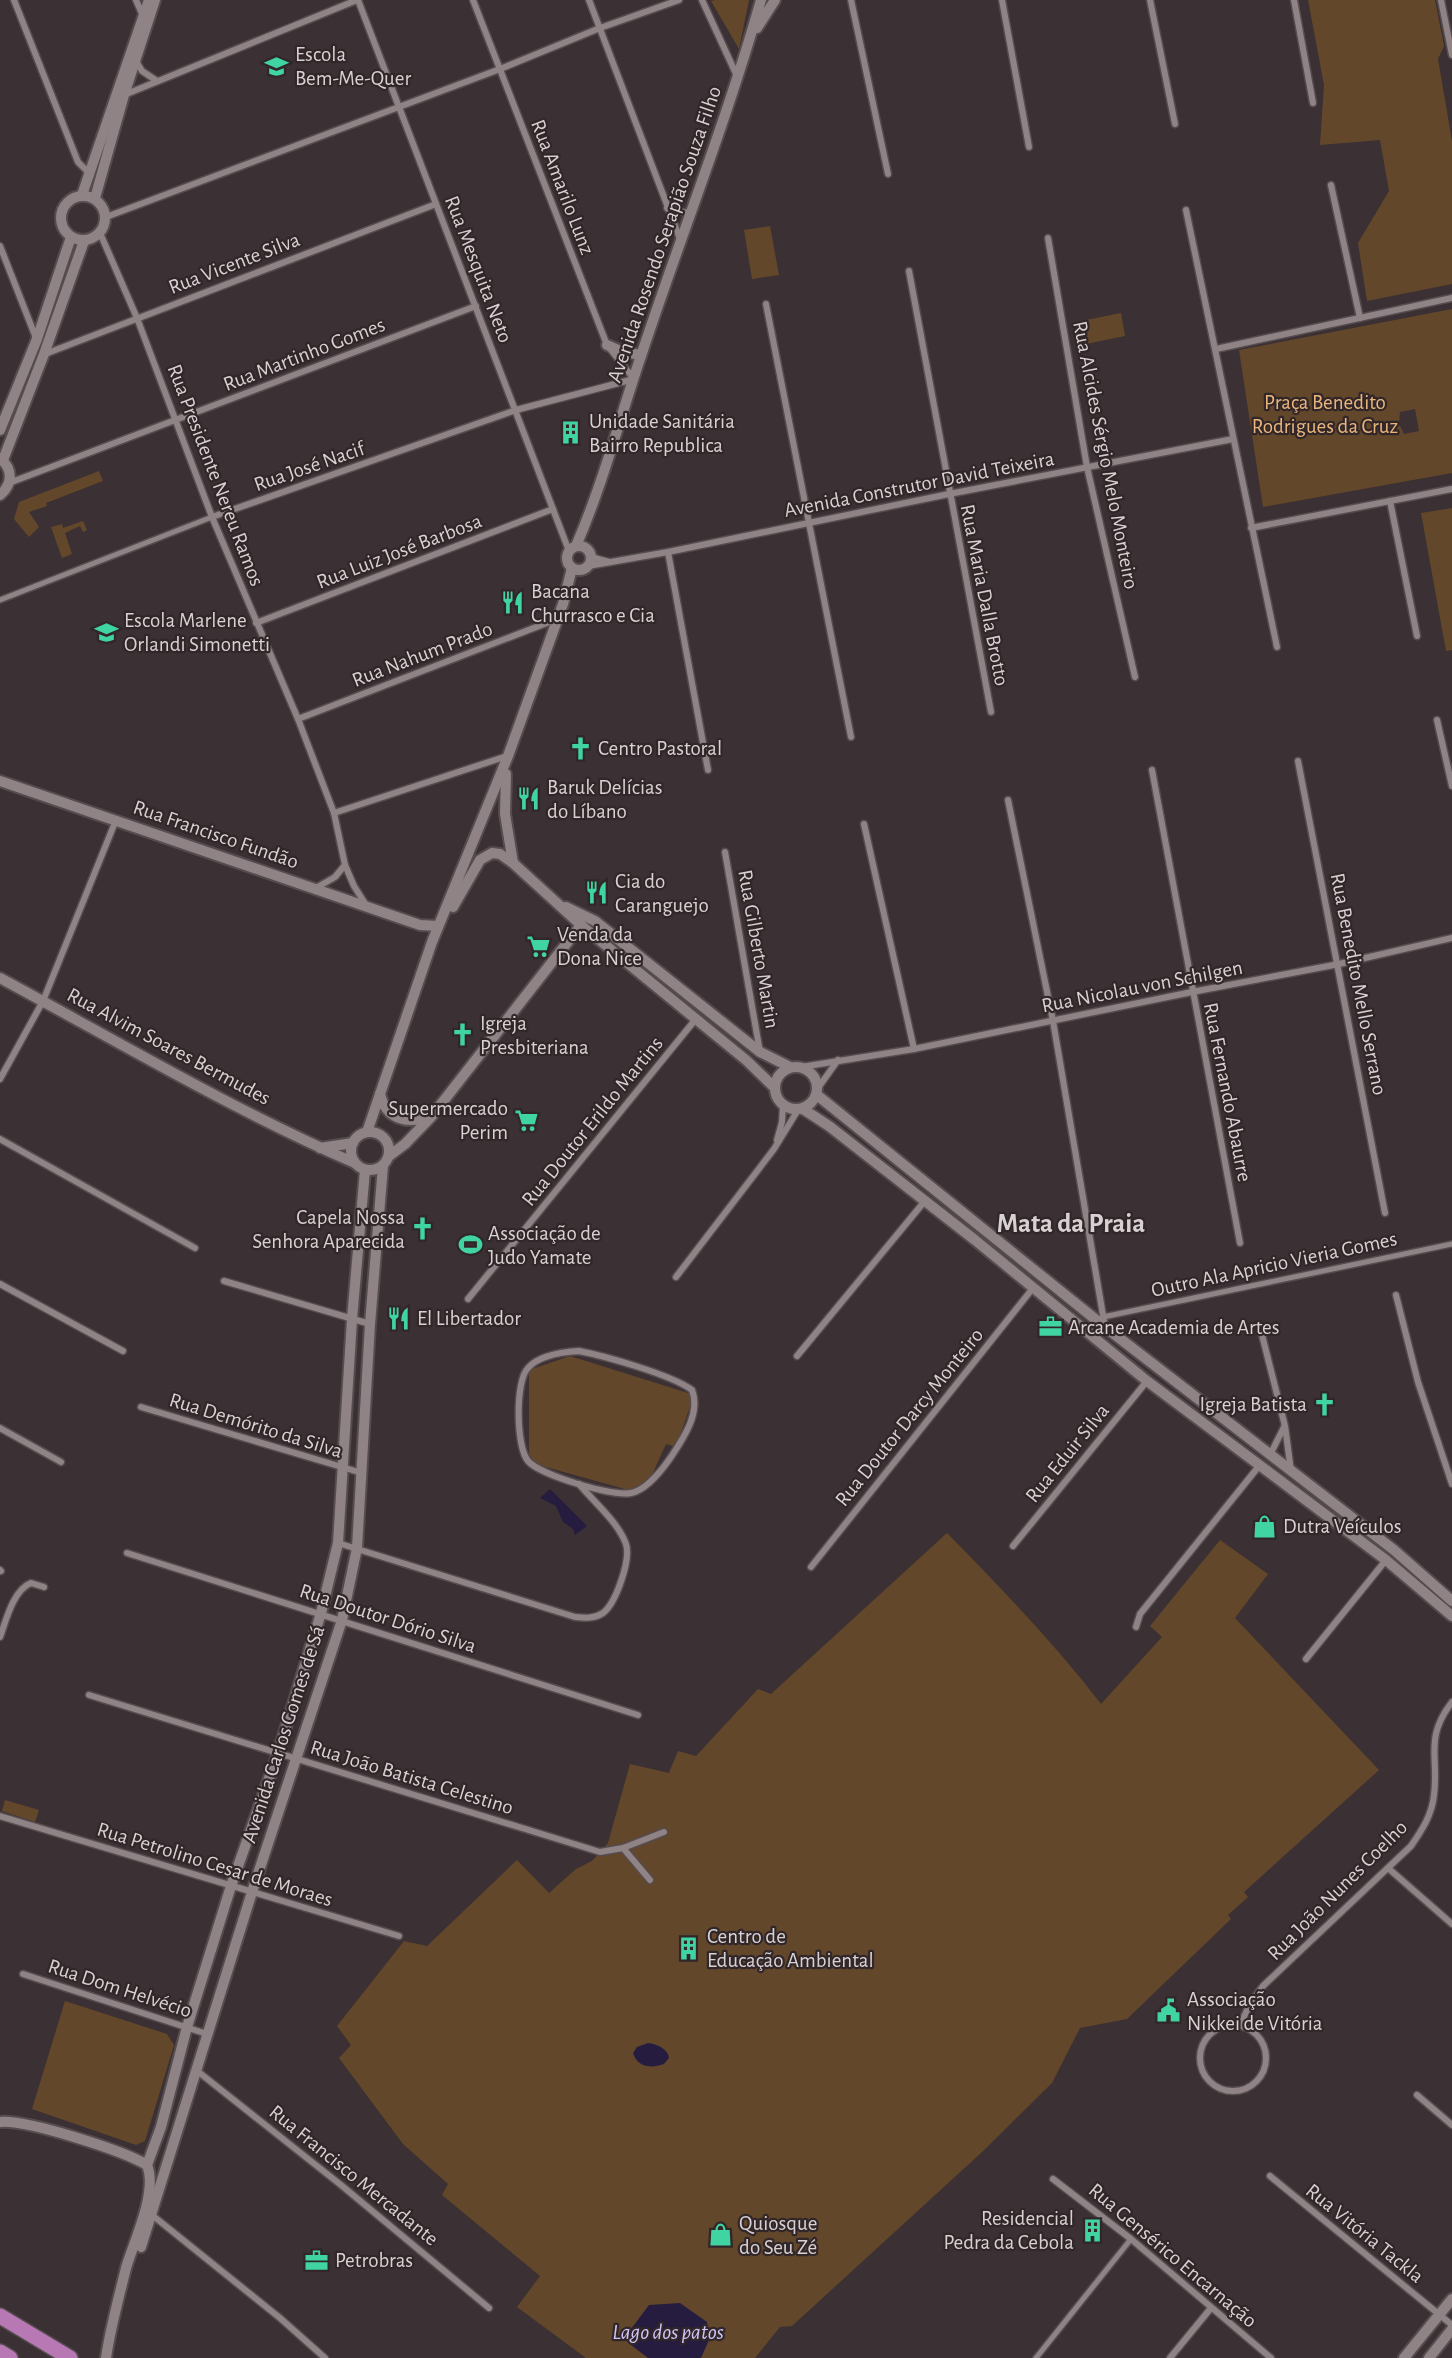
<svg xmlns="http://www.w3.org/2000/svg" width="1452" height="2358" viewBox="0 0 1452 2358" font-family="'Alegreya Sans',sans-serif">
	<rect width="100%" height="100%" fill="#3b3033"/>
	<g fill="#63472a" fill-rule="evenodd">
		<polygon points="715,0 749,0 739,49 711,1"/>
		<polygon points="1308,0 1435,0 1444,46 1438,59 1452,141 1452,284 1367,301 1358,243 1389,191 1380,140 1320,145 1324,85"/>
		<polygon points="770,226 779,275 752,279 744,230"/>
		<path d="M1452,309v164l-189,34 -24,-157zM1415,409l4,22 -15,3 -5,-10 1,-12z"/>
		<polygon points="1121,313 1125,336 1086,344 1081,321"/>
		<polygon points="99,471 103,481 46,503 47,506 29,512 39,527 29,537 14,519 19,502"/>
		<polygon points="1452,508 1452,650 1446,651 1421,513"/>
		<polygon points="83,521 87,530 83,532 80,526 65,533 72,554 62,558 51,527 62,524 63,528"/>
		<polygon points="570,1356 688,1393 692,1401 676,1447 666,1444 652,1475 632,1491 535,1464 529,1454 529,1370"/>
		<path d="M947,1533c54,55 107,110 154,171l61,-67 -12,-11 70,-86 48,34 -33,44 144,152 -135,122 4,5 -20,18 3,4 -104,100 -47,9 -28,55 -71,70 -189,173 -12,1 -25,31h-169l-69,-51 23,-31 -98,-81 6,-11 -45,-40 -64,-86 12,-13 -14,-19 67,-85 23,5 90,-86 32,33 27,-24 16,-8 16,-18 22,-79 39,9 9,-22 18,5 62,-67 13,5z"/>
		<polygon points="5,1800 39,1810 35,1822 2,1811"/>
		<polygon points="65,2001 167,2034 174,2045 145,2141 136,2145 32,2109"/>
	</g>
	<g fill="#261c3f">
		<polygon points="550,1489 587,1526 575,1535 573,1529 563,1522 556,1506 540,1498"/>
		<path d="M648,2043c9,1 20,6 21,15l-5,6c-13,5 -27,3 -31,-11l4,-6z"/>
		<polygon points="680,2303 707,2322 709,2340 701,2358 648,2358 631,2345 628,2340 628,2333 649,2305"/>
	</g>
	<g fill="none" stroke-linecap="round" stroke-linejoin="round">
		<defs>
			<g id="pedestrian">
				<polyline points="0,600 212,517"/>
				<polyline points="1103,1317 1452,1244"/>
				<polyline points="1036,2358 1131,2239"/>
			</g>
			<g id="minor">
				<polyline points="14,0 78,162 91,175"/>
				<polyline points="136,0 143,16"/>
				<polyline points="358,0 569,551"/>
				<polyline points="473,0 607,345 634,379"/>
				<polyline points="589,0 680,239"/>
				<polyline points="702,0 737,76"/>
				<polyline points="851,0 888,174"/>
				<polyline points="1002,0 1029,147"/>
				<polyline points="1150,0 1175,124"/>
				<polyline points="1294,0 1313,103"/>
				<polyline points="1441,0 1452,55"/>
				<polyline points="136,61 142,71 157,81"/>
				<polyline points="124,95 357,0"/>
				<polyline points="1331,185 1360,318"/>
				<polyline points="667,208 691,214"/>
				<polyline points="1186,210 1277,647"/>
				<polyline points="106,217 500,69 600,28 679,0"/>
				<polyline points="100,233 137,318 212,517 298,719 334,813 345,865 354,886 366,905"/>
				<polyline points="1048,238 1087,467 1135,677"/>
				<polyline points="0,246 36,338"/>
				<polyline points="909,271 991,712"/>
				<polyline points="766,304 851,737"/>
				<polyline points="1216,349 1452,298"/>
				<polyline points="45,354 436,204"/>
				<polyline points="9,483 476,306"/>
				<polyline points="1390,501 1417,636"/>
				<polyline points="212,517 516,410 634,379"/>
				<polyline points="1251,528 1452,489"/>
				<polyline points="668,552 708,770"/>
				<polyline points="591,557 609,562"/>
				<polyline points="588,566 668,552 949,494 1233,439"/>
				<polyline points="256,623 553,509"/>
				<polyline points="298,719 557,619"/>
				<polyline points="1437,720 1452,786"/>
				<polyline points="1298,761 1385,1213"/>
				<polyline points="1152,770 1240,1243"/>
				<polyline points="1008,800 1053,1021 1105,1327"/>
				<polyline points="334,813 507,756"/>
				<polyline points="864,824 914,1049"/>
				<polyline points="725,852 760,1052"/>
				<polyline points="316,888 335,877 345,865"/>
				<polyline points="801,1067 914,1049 1192,992 1339,964 1452,938"/>
				<polyline points="0,1079 43,1001 116,820"/>
				<polyline points="818,1088 838,1060"/>
				<polyline points="0,1139 195,1248"/>
				<polyline points="777,1140 782,1122 783,1105"/>
				<polyline points="676,1277 774,1149 798,1110"/>
				<polyline points="224,1281 370,1324"/>
				<polyline points="0,1284 123,1351"/>
				<polyline points="1396,1295 1418,1382 1452,1484"/>
				<polyline points="468,1299 695,1020"/>
				<polyline points="1261,1331 1285,1426 1291,1471"/>
				<path d="M579,1351c26,5 93,24 113,39 9,23 -9,49 -21,67 -9,13 -24,33 -40,36 -18,4 -91,-18 -103,-32 -12,-14 -13,-80 0,-93 11,-13 35,-16 51,-17z"/>
				<polyline points="797,1356 924,1202"/>
				<polyline points="141,1407 362,1473"/>
				<polyline points="0,1428 61,1462"/>
				<polyline points="1270,1455 1284,1427"/>
				<path d="M338,1543l237,74c10,1 19,2 28,-4 13,-10 28,-53 23,-69 -8,-22 -32,-42 -47,-60"/>
				<polyline points="1013,1546 1147,1381"/>
				<polyline points="127,1553 638,1715"/>
				<polyline points="811,1567 1033,1288"/>
				<polyline points="0,1570 1,1571"/>
				<polyline points="1136,1627 1140,1614 1259,1466"/>
				<path d="M0,1637c6,-16 13,-47 31,-54l13,4"/>
				<polyline points="1306,1659 1386,1560"/>
				<polyline points="89,1695 600,1852 623,1848 664,1832"/>
				<polyline points="0,1816 399,1936"/>
				<polyline points="623,1848 650,1880"/>
				<polyline points="1388,1868 1452,1924"/>
				<polyline points="23,1974 207,2034"/>
				<circle cx="1233" cy="2058" r="33"/>
				<path d="M1240,2025l10,-21 13,-18 148,-140c11,-16 21,-31 23,-51 5,-38 -10,-57 18,-93"/>
				<polyline points="196,2070 341,2185 489,2308"/>
				<polyline points="1417,2095 1452,2125"/>
				<polyline points="1270,2176 1452,2325"/>
				<polyline points="1053,2179 1131,2239 1271,2358"/>
				<polyline points="152,2215 280,2318 325,2358"/>
				<polyline points="1170,2358 1211,2308"/>
			</g>
			<g id="tertiary">
				<polyline points="757,28 775,0"/>
				<polyline points="82,195 149,0"/>
				<circle cx="83" cy="218" r="22"/>
				<polyline points="95,198 124,95 155,0"/>
				<polyline points="607,345 623,352 641,355"/>
				<polyline points="0,430 37,339 71,237"/>
				<path d="M0,458c13,11 13,26 0,37"/>
				<polyline points="3,460 44,354 84,241"/>
				<circle cx="579" cy="558" r="12"/>
				<path d="M576,546c27,-62 44,-129 66,-193 39,-118 85,-233 119,-353"/>
				<polyline points="506,774 505,814 513,863"/>
				<polyline points="0,781 420,925 438,926"/>
				<polyline points="453,907 480,860 492,853 500,854 513,863 581,925 746,1060 775,1088"/>
				<polyline points="566,907 595,921 760,1052 790,1067"/>
				<path d="M0,978c117,63 233,132 355,185"/>
				<circle cx="796" cy="1088" r="21"/>
				<path d="M380,1094c6,26 27,30 50,23"/>
				<polyline points="817,1095 1105,1327 1394,1550 1452,1601"/>
				<polyline points="803,1109 829,1126 975,1240 1147,1381 1386,1560 1452,1616"/>
				<circle cx="370" cy="1151" r="19"/>
				<polyline points="367,1132 432,942 508,756 563,604 572,568"/>
				<polyline points="320,1148 353,1143"/>
				<polyline points="389,1156 405,1144 431,1117 581,925"/>
				<path d="M0,2122c26,-3 124,29 147,43"/>
				<polyline points="141,2247 252,1892 342,1620 357,1548 370,1324 383,1166"/>
				<path d="M106,2358c4,-29 13,-61 20,-90 8,-27 32,-76 21,-103l14,-38 26,-100 44,-141 47,-133 43,-140 17,-70 14,-224 13,-149"/>
				<polyline points="1404,2358 1452,2299"/>
				<polyline points="1429,2358 1452,2329"/>
			</g>
			<g id="primary">
				<polyline points="0,2316 70,2358"/>
				<polyline points="0,2352 10,2358"/>
			</g>
		</defs>
		<use href="#pedestrian" stroke="#554c4f" stroke-width="8"/>
		<use href="#minor" stroke="#554c4f" stroke-width="9"/>
		<use href="#tertiary" stroke="#554c4f" stroke-width="14"/>
		<use href="#primary" stroke="#554c4f" stroke-width="18"/>
		<use href="#pedestrian" stroke="#8f8386" stroke-width="5"/>
		<use href="#minor" stroke="#8f8386" stroke-width="6"/>
		<use href="#tertiary" stroke="#8f8386" stroke-width="10"/>
		<use href="#primary" stroke="#b878b4" stroke-width="15"/>
	</g>
	<defs>
		<symbol id="school-bare" viewBox="-9 -9 18 18"><path d="M0-5L7-2L0 1L-7-2ZM-4 1L0 2.5L4 1V4Q0 6-4 4Z" fill="#40d4a2" stroke="#312729" stroke-width="2.5" paint-order="stroke"/></symbol>
		<symbol id="building-bare" viewBox="-9 -9 18 18"><path d="M-4-6H4V6H1V3H-1V6H-4ZM-2.5-4.3h1.7v1.8h-1.7ZM.8-4.3h1.7v1.8H.8ZM-2.5-1h1.7V.8h-1.7ZM.8-1h1.7V.8H.8Z" fill="#40d4a2" stroke="#312729" stroke-width="2.5" paint-order="stroke"/></symbol>
		<symbol id="restaurant-bare" viewBox="-9 -9 18 18"><path d="M-5-6h1v4h1v-4h1v4h1v-4h1v5L-1.5 .5V6h-2V.5L-5-1ZM5-6V6H3V1.5H1.5Q1.5-4 5-6Z" fill="#40d4a2" stroke="#312729" stroke-width="2.5" paint-order="stroke"/></symbol>
		<symbol id="university-bare" viewBox="-9 -9 18 18"><path d="M0-5L7-2L0 1L-7-2ZM-4 1L0 2.5L4 1V4Q0 6-4 4Z" fill="#40d4a2" stroke="#312729" stroke-width="2.5" paint-order="stroke"/></symbol>
		<symbol id="church-bare" viewBox="-9 -9 18 18"><path d="M-1.2-6h2.4v3.5h3.3v2.4h-3.3V6h-2.4V-.1h-3.3v-2.4h3.3Z" fill="#40d4a2" stroke="#312729" stroke-width="2.5" paint-order="stroke"/></symbol>
		<symbol id="supermarket-bare" viewBox="-9 -9 18 18"><path d="M-6-5.5h2.5l.6 2H6L4.5 2H-2.5L-4.4-4H-6ZM-1.5 3.2a1.3 1.3 0 1 0 .1 0ZM3 3.2a1.3 1.3 0 1 0 .1 0Z" fill="#40d4a2" stroke="#312729" stroke-width="2.5" paint-order="stroke"/></symbol>
		<symbol id="stadium-bare" viewBox="-9 -9 18 18"><path d="M0-5a6.5 5 0 1 0 0 10a6.5 5 0 1 0 0-10ZM-3.5-1.8h7v3.6h-7Z" fill="#40d4a2" stroke="#312729" stroke-width="2.5" paint-order="stroke"/></symbol>
		<symbol id="office-bare" viewBox="-9 -9 18 18"><path d="M-6-3h4V-5.5h4V-3h4V5H-6ZM-1-4.5V-3h2v-1.5ZM-6 0V1H6V0Z" fill="#40d4a2" stroke="#312729" stroke-width="2.5" paint-order="stroke"/></symbol>
		<symbol id="shop-bare" viewBox="-9 -9 18 18"><path d="M-5-2.5h2.3a2.7 3.5 0 0 1 5.4 0H5L5.5 6h-11ZM-1.5-2.5h3a1.5 2.3 0 0 0-3 0Z" fill="#40d4a2" stroke="#312729" stroke-width="2.5" paint-order="stroke"/></symbol>
		<symbol id="civic-bare" viewBox="-9 -9 18 18"><path d="M-.6-6.5H3V-4.5H.6V-3L4-1V1h2V6H-6V1h2V-1L-.6-3ZM-1.2 2.5V6h2.4V2.5Z" fill="#40d4a2" stroke="#312729" stroke-width="2.5" paint-order="stroke"/></symbol>
	</defs>
	<g fill-rule="evenodd">
		<use href="#school-bare" x="260" y="50" width="33" height="33"/>
		<use href="#building-bare" x="554" y="416" width="33" height="33"/>
		<use href="#restaurant-bare" x="496" y="586" width="33" height="33"/>
		<use href="#university-bare" x="90" y="616" width="33" height="33"/>
		<use href="#church-bare" x="564" y="732" width="33" height="33"/>
		<use href="#restaurant-bare" x="512" y="782" width="33" height="33"/>
		<use href="#restaurant-bare" x="580" y="876" width="33" height="33"/>
		<use href="#supermarket-bare" x="522" y="930" width="33" height="33"/>
		<use href="#church-bare" x="446" y="1018" width="33" height="33"/>
		<use href="#supermarket-bare" x="510" y="1104" width="33" height="33"/>
		<use href="#church-bare" x="406" y="1212" width="33" height="33"/>
		<use href="#stadium-bare" x="454" y="1228" width="33" height="33"/>
		<use href="#restaurant-bare" x="382" y="1302" width="33" height="33"/>
		<use href="#office-bare" x="1034" y="1310" width="33" height="33"/>
		<use href="#church-bare" x="1308" y="1388" width="33" height="33"/>
		<use href="#shop-bare" x="1248" y="1510" width="33" height="33"/>
		<use href="#building-bare" x="672" y="1932" width="33" height="33"/>
		<use href="#civic-bare" x="1152" y="1994" width="33" height="33"/>
		<use href="#building-bare" x="1076" y="2214" width="33" height="33"/>
		<use href="#shop-bare" x="704" y="2218" width="33" height="33"/>
		<use href="#office-bare" x="300" y="2244" width="33" height="33"/>
	</g>
	<g text-anchor="middle" stroke-width="4.5" stroke-linejoin="round" paint-order="stroke">
		<g font-size="21" fill="#d8d1d3" stroke="#312729" text-anchor="start">
			<text x="295" y="61">Escola<tspan x="295" dy="24">Bem-Me-Quer</tspan></text>
			<text x="589" y="428">Unidade Sanitária<tspan x="589" dy="24">Bairro Republica</tspan></text>
			<text x="531" y="598">Bacana<tspan x="531" dy="24">Churrasco e Cia</tspan></text>
			<text x="124" y="627">Escola Marlene<tspan x="124" dy="24">Orlandi Simonetti</tspan></text>
			<text x="598" y="755">Centro Pastoral</text>
			<text x="547" y="794">Baruk Delícias<tspan x="547" dy="24">do Líbano</tspan></text>
			<text x="615" y="888">Cia do<tspan x="615" dy="24">Caranguejo</tspan></text>
			<text x="557" y="941">Venda da<tspan x="557" dy="24">Dona Nice</tspan></text>
			<text x="480" y="1030">Igreja<tspan x="480" dy="24">Presbiteriana</tspan></text>
			<text x="508" y="1115" text-anchor="end">Supermercado<tspan x="508" dy="24">Perim</tspan></text>
			<text x="405" y="1224" text-anchor="end">Capela Nossa<tspan x="405" dy="24">Senhora Aparecida</tspan></text>
			<text x="488" y="1240">Associação de<tspan x="488" dy="24">Judo Yamate</tspan></text>
			<text x="417" y="1325">El Libertador</text>
			<text x="1068" y="1334">Arcane Academia de Artes</text>
			<text x="1307" y="1411" text-anchor="end">Igreja Batista</text>
			<text x="1283" y="1533">Dutra Veículos</text>
			<text x="707" y="1943">Centro de<tspan x="707" dy="24">Educação Ambiental</tspan></text>
			<text x="1187" y="2006">Associação<tspan x="1187" dy="24">Nikkei de Vitória</tspan></text>
			<text x="1074" y="2225" text-anchor="end">Residencial<tspan x="1074" dy="24">Pedra da Cebola</tspan></text>
			<text x="739" y="2230">Quiosque<tspan x="739" dy="24">do Seu Zé</tspan></text>
			<text x="335" y="2267">Petrobras</text>
		</g>
		<g font-size="21" fill="#d8d1d3" stroke="#312729">
			<text transform="translate(563 187) rotate(69)" y="7">Rua Amarilo Lunz</text>
			<text transform="translate(664 234) rotate(-71)" y="7">Avenida Rosendo Serapião Souza Filho</text>
			<text transform="translate(234 263) rotate(-21)" y="7">Rua Vicente Silva</text>
			<text transform="translate(479 269) rotate(69)" y="7">Rua Mesquita Neto</text>
			<text transform="translate(304 354) rotate(-21)" y="7">Rua Martinho Gomes</text>
			<text transform="translate(1106 455) rotate(79)" y="7">Rua Alcides Sérgio Melo Monteiro</text>
			<text transform="translate(309 466) rotate(-19)" y="7">Rua José Nacif</text>
			<text transform="translate(216 475) rotate(69)" y="7">Rua Presidente Nereu Ramos</text>
			<text transform="translate(919 484) rotate(-11)" y="7">Avenida Construtor David Teixeira</text>
			<text transform="translate(399 551) rotate(-21)" y="7">Rua Luiz José Barbosa</text>
			<text transform="translate(985 595) rotate(79)" y="7">Rua Maria Dalla Brotto</text>
			<text transform="translate(422 654) rotate(-21)" y="7">Rua Nahum Prado</text>
			<text transform="translate(216 834) rotate(19)" y="7">Rua Francisco Fundão</text>
			<text transform="translate(759 949) rotate(80)" y="7">Rua Gilberto Martin</text>
			<text transform="translate(1359 984) rotate(79)" y="7">Rua Benedito Mello Serrano</text>
			<text transform="translate(1142 986) rotate(-11)" y="7">Rua Nicolau von Schilgen</text>
			<text transform="translate(169 1046) rotate(28)" y="7">Rua Alvim Soares Bermudes</text>
			<text transform="translate(1228 1092) rotate(79)" y="7">Rua Fernando Abaurre</text>
			<text transform="translate(592 1121) rotate(-51)" y="7">Rua Doutor Erildo Martins</text>
			<text transform="translate(1274 1264) rotate(-12)" y="7">Outro Ala Apricio Vieria Gomes</text>
			<text transform="translate(909 1417) rotate(-51)" y="7">Rua Doutor Darcy Monteiro</text>
			<text transform="translate(256 1425) rotate(17)" y="7">Rua Demórito da Silva</text>
			<text transform="translate(1067 1453) rotate(-51)" y="7">Rua Eduir Silva</text>
			<text transform="translate(388 1618) rotate(18)" y="7">Rua Doutor Dório Silva</text>
			<text transform="translate(283 1734) rotate(-72)" y="7">Avenida Carlos Gomes de Sá</text>
			<text transform="translate(412 1777) rotate(17)" y="7">Rua João Batista Celestino</text>
			<text transform="translate(215 1864) rotate(17)" y="7">Rua Petrolino Cesar de Moraes</text>
			<text transform="translate(1337 1890) rotate(-45)" y="7">Rua João Nunes Coelho</text>
			<text transform="translate(120 1988) rotate(18)" y="7">Rua Dom Helvécio</text>
			<text transform="translate(354 2175) rotate(39)" y="7">Rua Francisco Mercadante</text>
			<text transform="translate(1365 2233) rotate(39)" y="7">Rua Vitória Tackla</text>
			<text transform="translate(1173 2255) rotate(40)" y="7">Rua Gensérico Encarnação</text>
		</g>
		<g font-size="21" fill="#eab57d" stroke="#312729">
			<text x="1325" y="409">Praça Benedito<tspan x="1325" dy="24">Rodrigues da Cruz</tspan></text>
		</g>
		<g font-size="22" font-style="italic" fill="#d0c3fa" stroke="#312729">
			<text x="668" y="2339">Lago dos patos</text>
		</g>
		<g font-size="27" font-weight="bold" fill="#d8d1d3" stroke="#312729">
			<text x="1071" y="1232">Mata da Praia</text>
		</g>
	</g>
</svg>
